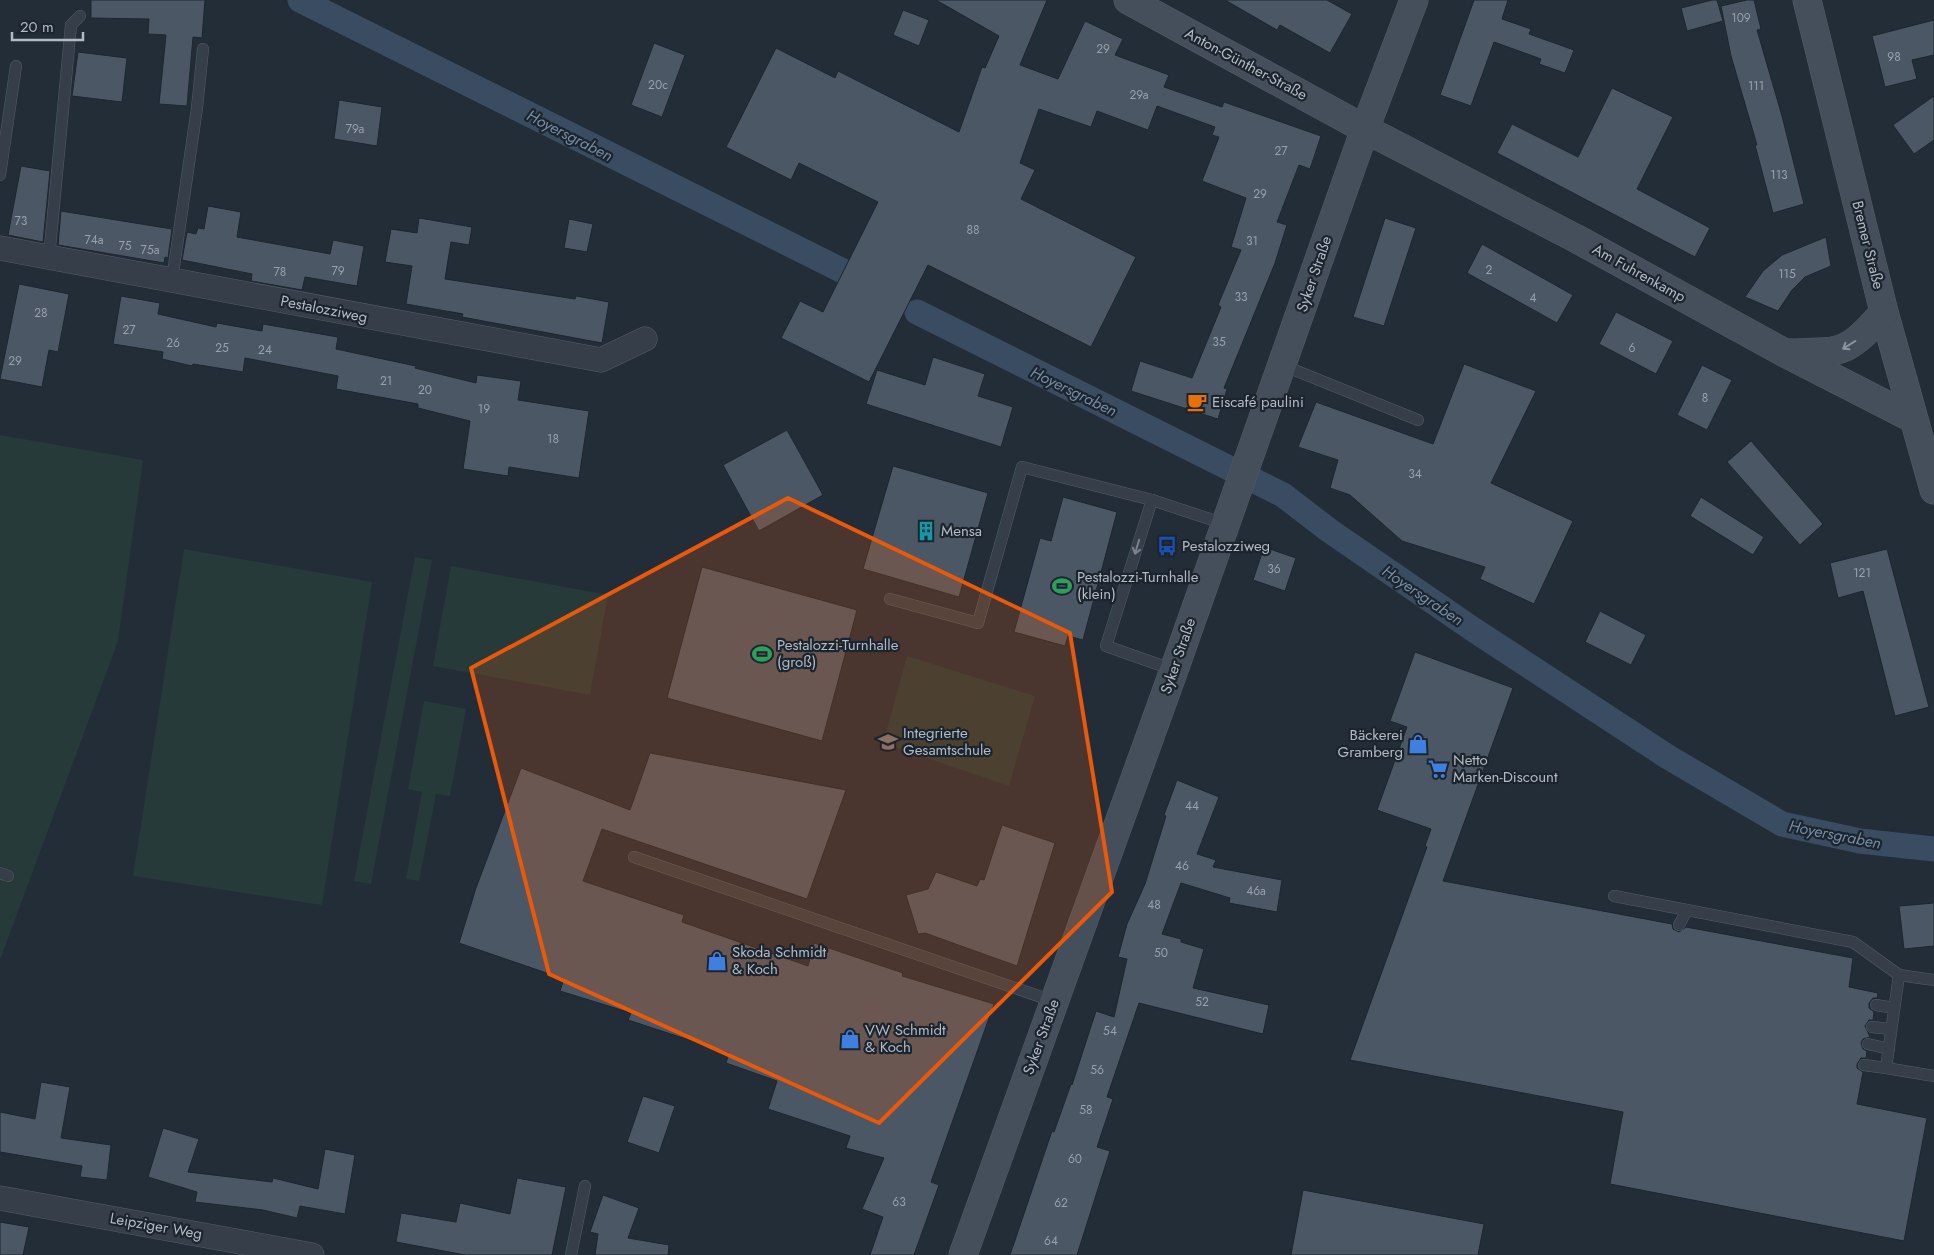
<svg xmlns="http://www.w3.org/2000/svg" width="1934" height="1255" viewBox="0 0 1934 1255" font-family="Jost,sans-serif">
	<rect width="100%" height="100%" fill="#232d38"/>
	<g fill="#263a3a">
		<polygon points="0,435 143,460 118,641 0,960"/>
		<polygon points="184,549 372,582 322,905 133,876"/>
		<polygon points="415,557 432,560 371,884 354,881"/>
		<polygon points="451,566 608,595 590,695 433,666"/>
		<polygon points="907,656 1035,696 1009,786 883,743"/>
		<polygon points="424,701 466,709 450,796 436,794 419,881 406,879 422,792 408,789"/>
	</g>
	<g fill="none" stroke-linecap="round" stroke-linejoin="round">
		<g stroke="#394c61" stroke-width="25">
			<polyline points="300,0 841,270"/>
			<polyline points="917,312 1283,495 1330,531 1474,630 1668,757 1782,824 1860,841 1934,849"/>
		</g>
	</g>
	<g fill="#4b5764" stroke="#1e262f">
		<polygon points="91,0 205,0 202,38 193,37 187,106 159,104 166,35 148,34 149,19 91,18"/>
		<polygon points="936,0 1047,0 1020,65 1058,79 1085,21 1123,39 1115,55 1169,75 1164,87 1222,107 1224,102 1321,136 1310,169 1299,165 1277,222 1287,225 1275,263 1224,388 1227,389 1218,419 1131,391 1140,361 1192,378 1221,307 1218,305 1241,250 1231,247 1246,198 1202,181 1219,137 1212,135 1215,127 1157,106 1148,130 1097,111 1091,127 1039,109 1020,163 1035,170 1021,199 1136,257 1091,347 928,265 869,382 781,338 800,301 823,312 878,202 799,163 791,180 726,147 776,48 835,78 838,71 959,132 982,67 985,68 999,36"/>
		<polygon points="1225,0 1327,0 1352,14 1330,53 1280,25 1277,30"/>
		<polygon points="1474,0 1508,0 1502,19 1531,29 1529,34 1574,50 1565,73 1539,64 1541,59 1494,42 1471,106 1440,95"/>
		<polygon points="1712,0 1717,0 1723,21 1687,31 1681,8"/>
		<polygon points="1747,0 1754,0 1761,29 1757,30 1782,116 1804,204 1773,213 1755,145 1757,145 1731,56 1721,6"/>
		<polygon points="903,10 929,20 919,46 893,35"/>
		<polygon points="1934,20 1934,55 1912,60 1917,79 1885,87 1872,36"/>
		<polygon points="654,43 685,55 662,117 631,105"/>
		<polygon points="78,52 127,58 122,102 72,96"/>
		<polygon points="1612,88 1673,117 1637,189 1710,228 1695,257 1497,153 1512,124 1578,157"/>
		<polygon points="1934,96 1934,140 1914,154 1893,125"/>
		<polygon points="339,100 382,107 377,146 334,139"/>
		<polygon points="21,166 50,171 43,242 8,235"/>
		<polygon points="208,206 241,212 237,237 330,254 333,240 364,246 357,286 305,277 302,290 251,281 252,274 182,260 187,232 196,234 198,228 204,229"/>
		<polygon points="61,211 172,229 168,258 165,257 164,263 58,245"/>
		<polygon points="419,218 472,227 469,245 451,242 445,279 575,299 576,296 609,302 602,343 462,317 463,314 406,304 412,266 385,262 391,229 417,233"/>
		<polygon points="1385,218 1416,228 1384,326 1353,317"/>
		<polygon points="569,219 593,224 587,252 564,248"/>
		<polygon points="1826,237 1831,266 1805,277 1792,290 1778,311 1745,297 1763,271 1782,255"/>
		<polygon points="1482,244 1573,295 1557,323 1467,273"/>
		<polygon points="19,284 69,294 58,352 49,350 42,387 0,379"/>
		<polygon points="121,296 160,303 158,314 216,327 217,323 262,331 263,324 338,337 336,349 416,366 415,368 476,383 477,375 521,381 518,400 589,411 579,478 509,467 508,476 463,469 470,421 418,408 418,404 336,389 338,376 245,358 243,372 193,364 192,366 162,359 163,352 113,344"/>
		<polygon points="1616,312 1673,341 1656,374 1599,344"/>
		<polygon points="933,357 985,374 978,396 1013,407 1001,447 866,404 877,370 925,385"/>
		<polygon points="1464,364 1536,391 1491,483 1573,521 1534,604 1480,579 1485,567 1402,541 1350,495 1330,488 1338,460 1298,447 1316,402 1433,444"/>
		<polygon points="1702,365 1732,380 1707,430 1677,415"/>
		<polygon points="787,430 823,495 759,531 723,465"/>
		<polygon points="1751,441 1823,524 1800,545 1727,462"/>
		<polygon points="893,466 988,493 959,597 863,569"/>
		<polygon points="1063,497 1117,512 1083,640 1068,636 1065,646 1014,632 1040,538 1051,541"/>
		<polygon points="1701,497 1764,537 1753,555 1690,516"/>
		<polygon points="1264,547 1296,558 1285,591 1253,580"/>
		<polygon points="1887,549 1929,707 1895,716 1863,591 1838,598 1830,563"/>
		<polygon points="702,567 857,610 822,741 667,698"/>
		<polygon points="1600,611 1646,635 1631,665 1585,642"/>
		<polygon points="1415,652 1513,688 1443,881 1672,924 1673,929 1679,932 1686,927 1853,958 1849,987 1878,993 1877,998 1873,998 1869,1003 1869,1008 1874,1012 1873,1020 1869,1020 1865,1026 1870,1037 1863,1039 1861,1043 1863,1049 1867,1051 1866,1058 1861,1058 1857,1064 1857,1068 1863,1072 1857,1104 1927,1118 1904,1241 1610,1184 1623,1112 1350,1060 1427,847 1425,846 1431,829 1377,810 1407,727 1390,721"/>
		<polygon points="650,753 846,790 807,899 602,829 583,881 684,915 682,922 808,966 814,943 903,973 902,976 994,1004 931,1182 939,1185 914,1255 870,1255 883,1217 862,1209 884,1158 846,1148 850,1136 768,1109 777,1081 726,1063 729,1053 628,1020 631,1013 560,991 564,979 459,943 476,888 521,768 630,810"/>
		<polygon points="1177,780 1219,797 1197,854 1216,860 1213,867 1282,880 1277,912 1229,903 1230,898 1181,883 1162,934 1181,939 1181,942 1204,949 1193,988 1269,1005 1263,1034 1139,1003 1107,1097 1113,1099 1097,1147 1110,1151 1077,1255 1010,1255 1052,1131 1054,1132 1071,1084 1072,1085 1096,1011 1114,1017 1127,959 1118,957 1127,924 1145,884 1166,816 1164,815"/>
		<polygon points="1002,825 1055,843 1017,966 925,933 918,934 906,895 928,889 936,872 977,886 980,879 984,880"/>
		<polygon points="1934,903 1934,946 1904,949 1899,906"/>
		<polygon points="41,1082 70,1087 61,1138 111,1145 107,1180 80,1177 82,1166 0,1152 0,1112 35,1119"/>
		<polygon points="643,1096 675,1106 659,1153 627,1142"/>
		<polygon points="163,1128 199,1139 188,1172 272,1182 273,1178 318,1189 325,1149 355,1155 345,1214 300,1206 297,1218 263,1210 195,1202 197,1192 148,1177"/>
		<polygon points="517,1178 566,1187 552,1255 465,1255 396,1242 401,1213 456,1222 460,1203 510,1214"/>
		<polygon points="1303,1190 1484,1224 1478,1255 1291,1255"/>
		<polygon points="603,1195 639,1208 628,1238 669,1245 668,1255 595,1255 598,1234 590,1232"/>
		<polygon points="0,1222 29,1227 23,1255 0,1255"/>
	</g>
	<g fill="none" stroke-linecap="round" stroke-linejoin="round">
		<defs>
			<g id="lane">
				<polyline points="0,175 16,66"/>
				<polyline points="49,258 71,25 80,16"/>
				<polyline points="172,280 197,108 203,49"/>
				<polyline points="1282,365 1418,420"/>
				<polyline points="1152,500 1106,646 1174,670"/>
				<polyline points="890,599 978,623 1022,467 1152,500 1225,524"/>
				<polyline points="634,857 1053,1001"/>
				<polyline points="0,873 8,876"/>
				<polyline points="1614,896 1853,942 1899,975 1934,980"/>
				<polyline points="1679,925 1687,910"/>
				<polyline points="1899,975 1886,1068 1934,1076"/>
				<polyline points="1876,1005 1894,1008"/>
				<polyline points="1872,1027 1891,1029"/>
				<polyline points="1868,1044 1889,1049"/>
				<polyline points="1864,1065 1886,1068"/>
				<polyline points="571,1255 585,1186"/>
			</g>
			<g id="street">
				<polyline points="0,248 601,360 645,339"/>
				<polyline points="0,1198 312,1255"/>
			</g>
			<g id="secondary">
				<polyline points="1128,0 1365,129 1577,239 1785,353 1912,418"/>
				<polyline points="1807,0 1884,312 1934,490"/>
				<path d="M1789,353c55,-1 58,1 95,-41"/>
				<polyline points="963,1255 1174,670 1365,129 1414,0"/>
			</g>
		</defs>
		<use href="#lane" stroke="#545d66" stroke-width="12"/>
		<use href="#street" stroke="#545d66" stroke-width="25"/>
		<use href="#secondary" stroke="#545d66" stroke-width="29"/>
		<use href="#lane" stroke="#363f49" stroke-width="11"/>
		<use href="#street" stroke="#363f49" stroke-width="24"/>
		<use href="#secondary" stroke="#454e5b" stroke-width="28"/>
	</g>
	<defs><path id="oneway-shaft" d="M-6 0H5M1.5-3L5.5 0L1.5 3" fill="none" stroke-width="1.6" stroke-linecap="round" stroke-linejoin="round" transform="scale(1.25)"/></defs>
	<use stroke="#8b94a0" href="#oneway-shaft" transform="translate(1849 345) rotate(148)"/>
	<use stroke="#7a838d" href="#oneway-shaft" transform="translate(1137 547) rotate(107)"/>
	<path fill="#e8590c" fill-opacity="0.2" stroke="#e8590c" stroke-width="4" stroke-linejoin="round" d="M788,498l282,135 42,259 -233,231 -330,-149 -78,-306z"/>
	<defs>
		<symbol id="cafe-bare" viewBox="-9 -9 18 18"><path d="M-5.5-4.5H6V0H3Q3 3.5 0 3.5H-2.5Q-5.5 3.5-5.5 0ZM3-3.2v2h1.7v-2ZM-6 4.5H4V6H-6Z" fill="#e8710a" stroke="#1c242d" stroke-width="2.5" paint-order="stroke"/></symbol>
		<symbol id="building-bare" viewBox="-9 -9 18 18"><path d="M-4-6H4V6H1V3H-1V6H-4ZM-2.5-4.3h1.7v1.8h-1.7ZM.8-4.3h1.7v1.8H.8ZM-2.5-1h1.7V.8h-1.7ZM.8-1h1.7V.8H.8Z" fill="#0f9aa8" stroke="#1c242d" stroke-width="2.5" paint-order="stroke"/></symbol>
		<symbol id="bus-bare" viewBox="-9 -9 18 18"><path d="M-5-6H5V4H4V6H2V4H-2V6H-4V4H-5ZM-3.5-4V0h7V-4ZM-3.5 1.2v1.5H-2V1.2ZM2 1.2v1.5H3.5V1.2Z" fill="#1a4fb4" stroke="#1c242d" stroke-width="2.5" paint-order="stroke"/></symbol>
		<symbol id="stadium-bare" viewBox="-9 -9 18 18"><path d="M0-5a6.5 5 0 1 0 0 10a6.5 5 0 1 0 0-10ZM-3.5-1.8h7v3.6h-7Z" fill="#2e9e5b" stroke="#1c242d" stroke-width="2.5" paint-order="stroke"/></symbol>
		<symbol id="school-bare" viewBox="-9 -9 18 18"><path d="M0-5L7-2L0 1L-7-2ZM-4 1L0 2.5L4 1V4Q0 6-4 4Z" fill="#8d6e63" stroke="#1c242d" stroke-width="2.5" paint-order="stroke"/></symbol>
		<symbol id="shop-bare" viewBox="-9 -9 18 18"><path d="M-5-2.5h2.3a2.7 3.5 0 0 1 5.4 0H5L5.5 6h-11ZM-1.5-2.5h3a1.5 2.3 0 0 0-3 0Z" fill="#3f7fe0" stroke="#1c242d" stroke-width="2.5" paint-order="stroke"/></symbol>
		<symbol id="supermarket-bare" viewBox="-9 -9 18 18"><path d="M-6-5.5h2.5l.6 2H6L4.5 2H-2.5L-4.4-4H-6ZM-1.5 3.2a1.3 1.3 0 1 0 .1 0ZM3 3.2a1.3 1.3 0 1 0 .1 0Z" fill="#3f7fe0" stroke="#1c242d" stroke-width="2.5" paint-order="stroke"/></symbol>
	</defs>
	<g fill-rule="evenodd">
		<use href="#cafe-bare" x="1183" y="388" width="28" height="28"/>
		<use href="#building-bare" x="912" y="517" width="28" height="28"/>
		<use href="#bus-bare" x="1153" y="532" width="28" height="28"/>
		<use href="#stadium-bare" x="1048" y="572" width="28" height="28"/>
		<use href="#stadium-bare" x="748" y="640" width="28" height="28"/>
		<use href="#school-bare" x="874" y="728" width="28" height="28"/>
		<use href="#shop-bare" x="1404" y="730" width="28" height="28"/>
		<use href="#supermarket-bare" x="1424" y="755" width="28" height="28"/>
		<use href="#shop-bare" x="703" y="947" width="28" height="28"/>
		<use href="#shop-bare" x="836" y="1025" width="28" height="28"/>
	</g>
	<g text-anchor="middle" stroke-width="4.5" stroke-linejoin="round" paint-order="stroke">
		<g font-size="12" fill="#98a1ad">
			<text x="1741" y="22">109</text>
			<text x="1103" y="53">29</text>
			<text x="1894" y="61">98</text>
			<text x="658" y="89">20c</text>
			<text x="1756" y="90">111</text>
			<text x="1139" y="99">29a</text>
			<text x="355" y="133">79a</text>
			<text x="1281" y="155">27</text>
			<text x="1779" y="179">113</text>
			<text x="1260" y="198">29</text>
			<text x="21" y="225">73</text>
			<text x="973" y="234">88</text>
			<text x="94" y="244">74a</text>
			<text x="1252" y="245">31</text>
			<text x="125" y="250">75</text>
			<text x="150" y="254">75a</text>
			<text x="1489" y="274">2</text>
			<text x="338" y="275">79</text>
			<text x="280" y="276">78</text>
			<text x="1787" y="278">115</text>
			<text x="1241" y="301">33</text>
			<text x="1533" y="302">4</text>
			<text x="41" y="317">28</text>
			<text x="129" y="334">27</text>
			<text x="1219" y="346">35</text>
			<text x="173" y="347">26</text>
			<text x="222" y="352">25</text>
			<text x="1632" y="352">6</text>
			<text x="265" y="354">24</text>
			<text x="15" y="365">29</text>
			<text x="386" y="385">21</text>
			<text x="425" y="394">20</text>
			<text x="1705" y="402">8</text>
			<text x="484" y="413">19</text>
			<text x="553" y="443">18</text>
			<text x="1415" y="478">34</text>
			<text x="1274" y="573">36</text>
			<text x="1862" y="577">121</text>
			<text x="1192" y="810">44</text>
			<text x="1182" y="870">46</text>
			<text x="1256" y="895">46a</text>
			<text x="1154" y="909">48</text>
			<text x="1161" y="957">50</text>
			<text x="1202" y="1006">52</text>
			<text x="1110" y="1035">54</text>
			<text x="1097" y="1074">56</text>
			<text x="1086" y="1114">58</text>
			<text x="1075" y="1163">60</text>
			<text x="899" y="1206">63</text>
			<text x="1061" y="1207">62</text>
			<text x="1051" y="1245">64</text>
		</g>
		<g font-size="15" fill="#b1bac5" stroke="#1c242d">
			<text transform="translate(1246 64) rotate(28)" y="5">Anton-Günther-Straße</text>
			<text transform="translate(1868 245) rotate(76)" y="5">Bremer Straße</text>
			<text transform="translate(1639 273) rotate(29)" y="5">Am Fuhrenkamp</text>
			<text transform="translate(1314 274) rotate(-71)" y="5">Syker Straße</text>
			<text transform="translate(324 309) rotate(11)" y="5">Pestalozziweg</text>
			<text transform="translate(1178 656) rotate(-71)" y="5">Syker Straße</text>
			<text transform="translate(1041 1037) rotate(-70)" y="5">Syker Straße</text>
			<text transform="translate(156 1226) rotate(10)" y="5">Leipziger Weg</text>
		</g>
		<g font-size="15" fill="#b1bac5" stroke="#1c242d" text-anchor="start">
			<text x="1212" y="407">Eiscafé paulini</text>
			<text x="941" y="536">Mensa</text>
			<text x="1182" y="551">Pestalozziweg</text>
			<text x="1077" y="582">Pestalozzi-Turnhalle<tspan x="1077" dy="17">(klein)</tspan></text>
			<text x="777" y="650">Pestalozzi-Turnhalle<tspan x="777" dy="17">(groß)</tspan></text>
			<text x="903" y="738">Integrierte<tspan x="903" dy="17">Gesamtschule</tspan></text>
			<text x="1403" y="740" text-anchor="end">Bäckerei<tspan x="1403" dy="17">Gramberg</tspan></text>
			<text x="1453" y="765">Netto<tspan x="1453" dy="17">Marken-Discount</tspan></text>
			<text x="732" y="957">Skoda Schmidt<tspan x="732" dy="17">&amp; Koch</tspan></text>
			<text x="865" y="1035">VW Schmidt<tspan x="865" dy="17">&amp; Koch</tspan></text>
		</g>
		<g font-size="16" font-style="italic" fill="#738ca7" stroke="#1c242d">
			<text transform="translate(570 135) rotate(27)" y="6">Hoyersgraben</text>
			<text transform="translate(1074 391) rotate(26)" y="6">Hoyersgraben</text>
			<text transform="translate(1423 595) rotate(34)" y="6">Hoyersgraben</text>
			<text transform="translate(1835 834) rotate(11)" y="6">Hoyersgraben</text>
		</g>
	</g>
	<path d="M12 32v8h71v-8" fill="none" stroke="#b1bac5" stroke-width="2.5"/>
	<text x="20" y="32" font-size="15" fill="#b1bac5" stroke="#1c242d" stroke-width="4" paint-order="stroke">20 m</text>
</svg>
